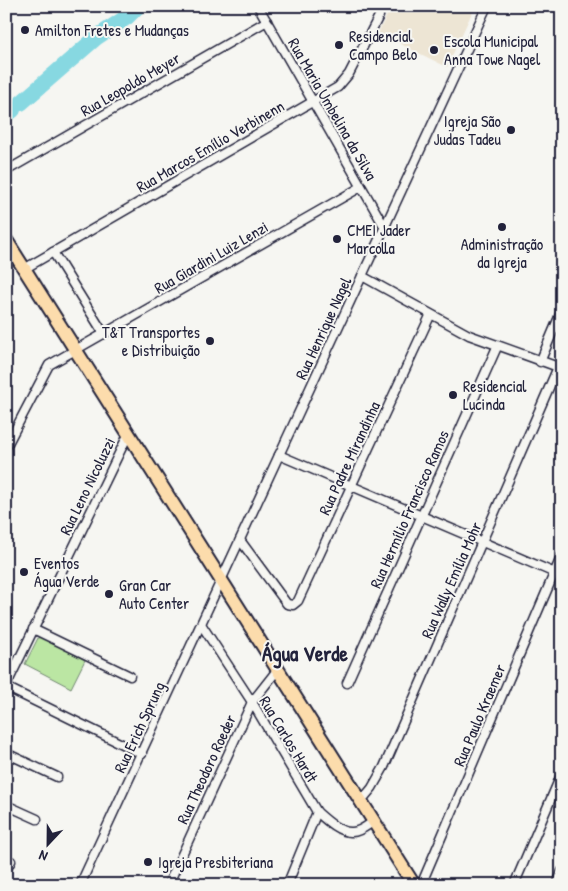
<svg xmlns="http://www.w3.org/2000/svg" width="568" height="891" viewBox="0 0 568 891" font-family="'Patrick Hand',sans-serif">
	<rect width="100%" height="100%" fill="#f6f6f2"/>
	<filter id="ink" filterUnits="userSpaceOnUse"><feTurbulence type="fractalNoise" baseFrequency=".02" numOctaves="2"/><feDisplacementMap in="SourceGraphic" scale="10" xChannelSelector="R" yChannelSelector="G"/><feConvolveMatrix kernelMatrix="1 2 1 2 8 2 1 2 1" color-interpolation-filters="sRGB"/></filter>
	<g filter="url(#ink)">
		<polygon fill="#ede5d4" points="371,6 475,6 447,67 378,33 387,15"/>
		<polygon fill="#bbe6a3" stroke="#6e846f" points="39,636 85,660 71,688 25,664"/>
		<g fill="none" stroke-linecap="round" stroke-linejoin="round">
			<g stroke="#87d8e1" stroke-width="16">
				<polyline points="21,103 97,37 127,17 138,6"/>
				<polyline points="6,115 13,110"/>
			</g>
			<defs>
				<g id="minor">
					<polyline points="258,6 384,226"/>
					<polyline points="6,171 267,21"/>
					<polyline points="53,252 104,334"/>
					<polyline points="24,269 338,87 349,74 379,16"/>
					<polyline points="362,276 469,335 561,368"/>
					<polyline points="540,362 562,310"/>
					<polyline points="6,447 49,365 361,187"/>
					<polyline points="279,455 562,576"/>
					<polyline points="240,540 287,604 293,605 298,601 430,316"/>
					<path d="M201,624l51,78 65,110c9,8 23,21 35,20 8,0 16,-7 22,-11"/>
					<polyline points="33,629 130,676"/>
					<polyline points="347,683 497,347"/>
					<polyline points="6,686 128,435"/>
					<polyline points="6,687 142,754"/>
					<polyline points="6,753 57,777"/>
					<polyline points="362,800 372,788 384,767 558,367"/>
					<polyline points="6,805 37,819"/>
					<polyline points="6,870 11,861"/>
					<path d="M80,885c138,-292 269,-587 407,-879"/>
					<polyline points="168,885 252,702 278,669"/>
					<polyline points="287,885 317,812"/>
					<polyline points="421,885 562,555"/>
					<polyline points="514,885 562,773"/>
					<polyline points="557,885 562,871"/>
				</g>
				<path id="trunk" d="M6,240c135,216 273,430 408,645"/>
			</defs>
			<use href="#minor" stroke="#22223b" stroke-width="11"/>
			<use href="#trunk" stroke="#22223b" stroke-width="16"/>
			<use href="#minor" stroke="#f6f6f2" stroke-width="8"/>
			<use href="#trunk" stroke="#fcdcac" stroke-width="12"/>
		</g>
	</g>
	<g fill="#22223b" stroke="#f6f6f2" stroke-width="2">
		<circle cx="25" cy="30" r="5"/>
		<circle cx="339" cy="45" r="5"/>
		<circle cx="434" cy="50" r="5"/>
		<circle cx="511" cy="130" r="5"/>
		<circle cx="502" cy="227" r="5"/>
		<circle cx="337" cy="239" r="5"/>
		<circle cx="210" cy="341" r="5"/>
		<circle cx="453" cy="395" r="5"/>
		<circle cx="24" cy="572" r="5"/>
		<circle cx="109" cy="594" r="5"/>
		<circle cx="148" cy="862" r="5"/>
	</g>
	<g text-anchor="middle" stroke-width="4" stroke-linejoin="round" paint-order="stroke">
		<g font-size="16" fill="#22223b" stroke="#f6f6f2" text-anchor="start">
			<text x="35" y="36">Amilton Fretes e Mudanças</text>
			<text x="349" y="42">Residencial<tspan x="349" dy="18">Campo Belo</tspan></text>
			<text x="444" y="47">Escola Municipal<tspan x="444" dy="18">Anna Towe Nagel</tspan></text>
			<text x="501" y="127" text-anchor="end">Igreja São<tspan x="501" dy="18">Judas Tadeu</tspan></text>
			<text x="347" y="236">CMEI Jader<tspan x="347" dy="18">Marcolla</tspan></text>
			<text x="502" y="250" text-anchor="middle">Administração<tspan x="502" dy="18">da Igreja</tspan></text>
			<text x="200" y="338" text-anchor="end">T&amp;T Transportes<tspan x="200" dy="18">e Distribuição</tspan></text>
			<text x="463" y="392">Residencial<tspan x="463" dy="18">Lucinda</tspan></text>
			<text x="34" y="569">Eventos<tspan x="34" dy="18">Água Verde</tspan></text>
			<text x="119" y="591">Gran Car<tspan x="119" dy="18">Auto Center</tspan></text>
			<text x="158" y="868">Igreja Presbiteriana</text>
		</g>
		<g font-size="16" fill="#22223b" stroke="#f6f6f2">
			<text transform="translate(130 84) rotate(-30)" y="6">Rua Leopoldo Meyer</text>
			<text transform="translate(333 109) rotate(60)" y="6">Rua Maria Umbelina da Silva</text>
			<text transform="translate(210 146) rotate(-30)" y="6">Rua Marcos Emílio Verbinenn</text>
			<text transform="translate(211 257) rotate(-30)" y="6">Rua Giardini Luiz Lenzi</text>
			<text transform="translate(323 328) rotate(-65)" y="6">Rua Henrique Nagel</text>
			<text transform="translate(349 458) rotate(-65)" y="6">Rua Padre Mirandinha</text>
			<text transform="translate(87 486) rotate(-64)" y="6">Rua Leno Nicoluzzi</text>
			<text transform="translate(409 509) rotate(-66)" y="6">Rua Hermílio Francisco Ramos</text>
			<text transform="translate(451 580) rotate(-66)" y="6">Rua Wally Emília Mohr</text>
			<text transform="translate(479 715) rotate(-67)" y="6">Rua Paulo Kraemer</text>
			<text transform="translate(139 727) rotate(-65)" y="6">Rua Erich Sprung</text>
			<text transform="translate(289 739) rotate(59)" y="6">Rua Carlos Hardt</text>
			<text transform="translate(206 769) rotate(-65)" y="6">Rua Theodoro Roeder</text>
		</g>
		<g font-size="21" font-weight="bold" fill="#22223b" stroke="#f6f6f2">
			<text x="305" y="661">Água Verde</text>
		</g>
	</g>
	<rect width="568" height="891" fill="none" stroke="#f6f6f2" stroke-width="25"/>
	<rect x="12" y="12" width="543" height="866" fill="none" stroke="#22223b" stroke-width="2" filter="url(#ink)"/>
	<g transform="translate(48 844) rotate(202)" stroke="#f6f6f2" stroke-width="4" paint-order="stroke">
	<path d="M0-4L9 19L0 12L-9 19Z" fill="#22223b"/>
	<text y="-8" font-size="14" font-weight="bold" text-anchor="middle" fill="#22223b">N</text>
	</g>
</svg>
